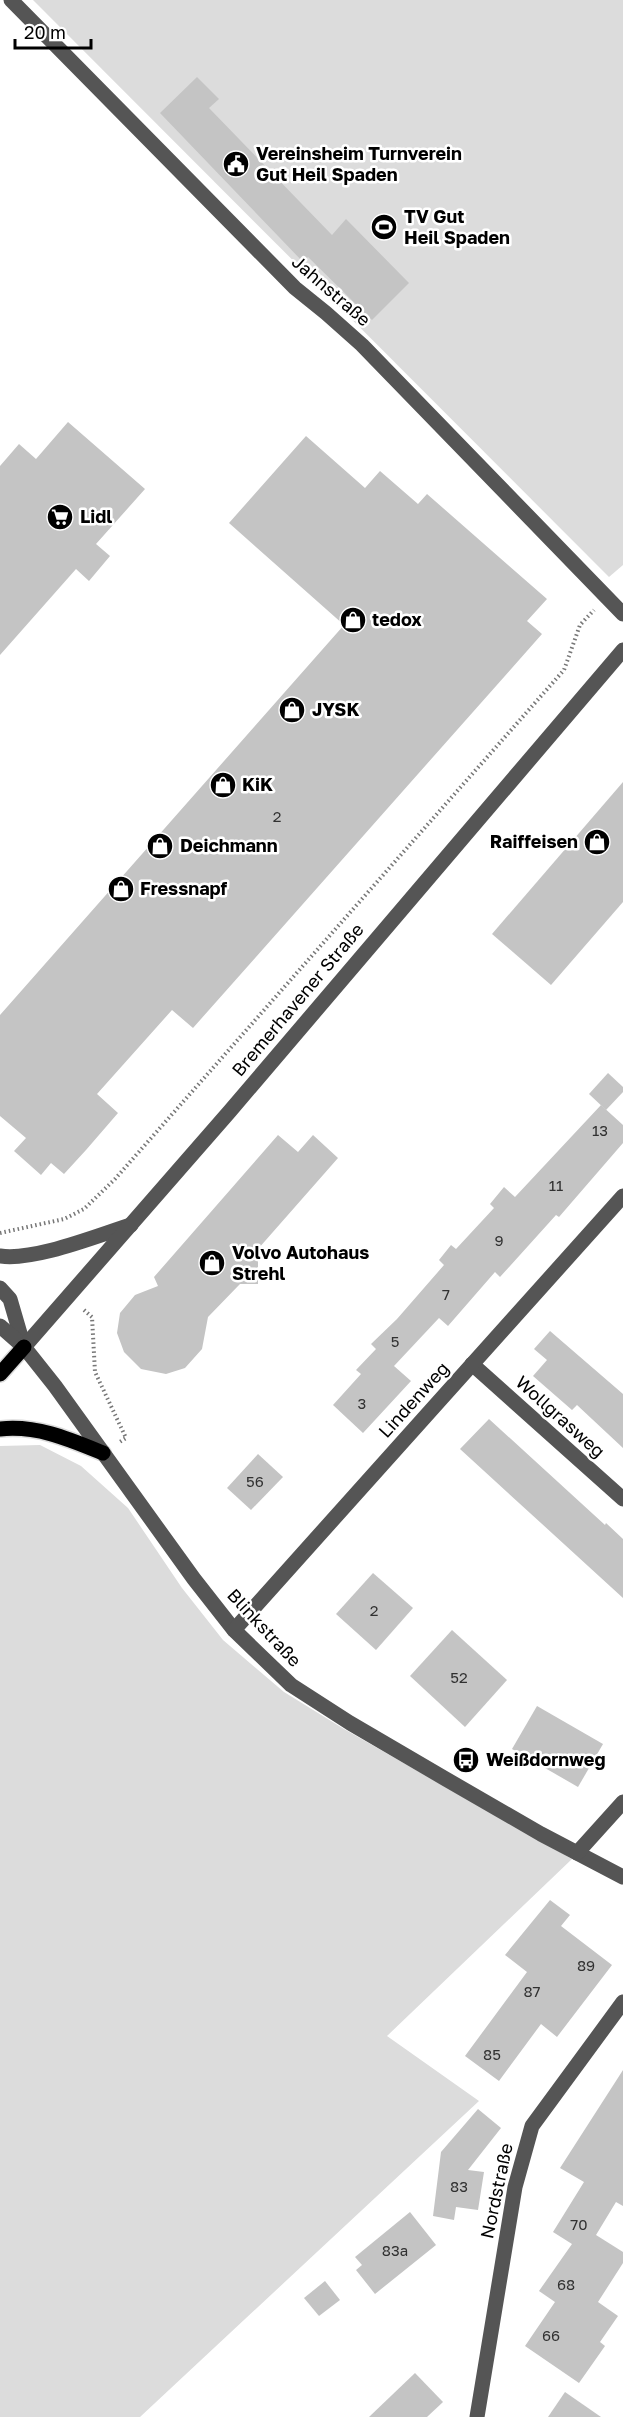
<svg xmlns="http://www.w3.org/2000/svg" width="623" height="2417" viewBox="0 0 623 2417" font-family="'Golos Text',sans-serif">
	<rect width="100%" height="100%" fill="#fff"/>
	<g fill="#dcdcdc">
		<polygon points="33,0 623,0 623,565 609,577"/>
		<polygon points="40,1445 81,1466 128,1508 182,1588 223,1640 284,1692 344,1729 572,1859 387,2036 479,2101 140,2417 0,2417 0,1446"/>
	</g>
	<g fill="#c4c4c4">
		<polygon points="197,77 219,99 209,108 332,235 346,219 409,283 372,320 308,257 303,262 160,113"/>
		<polygon points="68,422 145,489 96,544 110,556 89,581 76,569 0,655 0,466 19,444 36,459"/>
		<polygon points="306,436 365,488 380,471 418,504 427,494 547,599 527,621 542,634 193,1028 172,1010 97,1094 118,1113 86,1150 64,1174 51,1163 41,1175 14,1151 26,1138 0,1116 0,1015 344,625 229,523"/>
		<polygon points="623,782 623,902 551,985 492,934"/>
		<polygon points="608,1073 623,1087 623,1092 606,1110 589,1094"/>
		<polygon points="601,1105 623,1125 623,1143 559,1217 556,1215 500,1277 495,1272 448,1326 439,1318 394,1366 411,1381 363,1433 333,1405 361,1374 356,1370 376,1349 371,1344 397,1319 444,1265 439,1260 451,1245 456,1249 494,1208 490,1204 504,1187 515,1197"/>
		<polygon points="278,1135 298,1152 313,1135 338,1158 258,1249 258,1284 240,1284 208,1317 202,1349 185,1368 166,1374 141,1369 124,1352 117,1333 120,1313 135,1295 158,1286 154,1277"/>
		<polygon points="550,1331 623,1394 623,1448 577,1405 572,1410 533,1376 547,1360 534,1349"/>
		<polygon points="489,1419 605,1525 606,1523 623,1539 623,1598 460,1449"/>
		<polygon points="258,1454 283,1477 251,1510 227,1488"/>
		<polygon points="373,1573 413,1608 376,1650 336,1614"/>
		<polygon points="452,1630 507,1680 465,1727 410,1676"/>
		<polygon points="537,1706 603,1744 578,1787 512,1749"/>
		<polygon points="550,1900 570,1915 561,1926 612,1965 557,2037 541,2024 499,2081 465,2056 527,1972 505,1955"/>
		<polygon points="623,2070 623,2206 616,2202 596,2235 623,2252 623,2263 598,2302 618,2316 600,2342 605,2346 579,2383 525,2346 555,2302 539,2291 572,2244 553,2232 584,2182 560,2168"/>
		<polygon points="478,2109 501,2128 468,2170 484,2172 478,2210 456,2207 454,2220 433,2216 441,2152"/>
		<polygon points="410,2212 436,2245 375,2294 356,2270 362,2265 355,2257"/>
		<polygon points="325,2281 340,2300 319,2316 304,2298"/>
		<polygon points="415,2373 443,2402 427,2417 369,2417"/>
		<polygon points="565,2392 601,2417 548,2417"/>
	</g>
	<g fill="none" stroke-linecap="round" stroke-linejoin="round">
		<defs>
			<g id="major">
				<polyline points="0,1374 24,1347"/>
				<path d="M0,1429c37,-4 69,10 103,24"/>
			</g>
		</defs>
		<use href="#major" stroke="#dbdbdb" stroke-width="18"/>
		<g stroke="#777" stroke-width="4" stroke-dasharray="1.5 3" stroke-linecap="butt">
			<polyline points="0,1233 64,1219 84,1209 115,1179 564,670 580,625 594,610"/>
			<polyline points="84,1310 92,1317 95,1372 126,1438 118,1443"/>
		</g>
		<g stroke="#555" stroke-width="15">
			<polyline points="11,0 295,288 326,313 362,345 623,614"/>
			<path d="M0,1256c35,5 96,-20 131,-31"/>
			<polyline points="0,1288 10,1299 24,1347"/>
			<polyline points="0,1326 24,1347 55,1386 194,1579 234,1630 291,1685 350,1723 444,1778 541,1834 623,1877"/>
			<polyline points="24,1347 230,1111 623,650"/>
			<polyline points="472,1364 623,1499"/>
			<polyline points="234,1630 623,1196"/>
			<polyline points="577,1853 623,1802"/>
			<polyline points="477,2417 515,2187 532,2126 623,2002"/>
		</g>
		<use href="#major" stroke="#000" stroke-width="15"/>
	</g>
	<defs>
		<symbol id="civic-disc" viewBox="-11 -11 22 22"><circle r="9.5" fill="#000" stroke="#fff"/><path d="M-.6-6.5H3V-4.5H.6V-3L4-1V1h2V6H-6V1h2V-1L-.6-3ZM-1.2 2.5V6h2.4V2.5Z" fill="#fff"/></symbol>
		<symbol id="stadium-disc" viewBox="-11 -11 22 22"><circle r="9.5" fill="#000" stroke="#fff"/><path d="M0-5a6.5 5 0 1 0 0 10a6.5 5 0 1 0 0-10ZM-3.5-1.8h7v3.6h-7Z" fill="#fff"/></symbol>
		<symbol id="supermarket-disc" viewBox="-11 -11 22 22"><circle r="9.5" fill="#000" stroke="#fff"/><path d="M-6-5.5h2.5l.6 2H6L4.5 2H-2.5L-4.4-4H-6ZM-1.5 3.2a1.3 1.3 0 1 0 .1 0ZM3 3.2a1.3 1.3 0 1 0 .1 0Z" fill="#fff"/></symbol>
		<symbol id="shop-disc" viewBox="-11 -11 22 22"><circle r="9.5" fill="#000" stroke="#fff"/><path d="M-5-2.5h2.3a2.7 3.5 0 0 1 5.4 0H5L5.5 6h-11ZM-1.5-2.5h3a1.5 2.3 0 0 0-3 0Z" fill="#fff"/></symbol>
		<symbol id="bus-disc" viewBox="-11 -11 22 22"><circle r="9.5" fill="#000" stroke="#fff"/><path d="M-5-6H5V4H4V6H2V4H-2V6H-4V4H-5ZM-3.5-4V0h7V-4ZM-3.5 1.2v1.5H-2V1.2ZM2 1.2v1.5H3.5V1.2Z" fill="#fff"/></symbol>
	</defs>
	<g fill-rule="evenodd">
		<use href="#civic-disc" x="221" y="149" width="30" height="30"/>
		<use href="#stadium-disc" x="369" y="212" width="30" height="30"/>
		<use href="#supermarket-disc" x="45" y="502" width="30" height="30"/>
		<use href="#shop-disc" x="338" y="605" width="30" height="30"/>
		<use href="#shop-disc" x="277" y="695" width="30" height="30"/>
		<use href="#shop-disc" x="208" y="770" width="30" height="30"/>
		<use href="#shop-disc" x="582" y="827" width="30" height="30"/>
		<use href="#shop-disc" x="145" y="831" width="30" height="30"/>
		<use href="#shop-disc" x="106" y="874" width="30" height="30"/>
		<use href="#shop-disc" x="197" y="1248" width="30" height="30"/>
		<use href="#bus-disc" x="451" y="1745" width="30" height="30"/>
	</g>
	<g text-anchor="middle" stroke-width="5" stroke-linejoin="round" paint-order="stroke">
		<g font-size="15" fill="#313131">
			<text x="277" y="822">2</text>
			<text x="600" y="1136">13</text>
			<text x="556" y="1191">11</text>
			<text x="499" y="1246">9</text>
			<text x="446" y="1300">7</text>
			<text x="395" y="1347">5</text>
			<text x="362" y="1409">3</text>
			<text x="255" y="1487">56</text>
			<text x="374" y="1616">2</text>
			<text x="459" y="1683">52</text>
			<text x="586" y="1971">89</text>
			<text x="532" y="1997">87</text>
			<text x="492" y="2060">85</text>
			<text x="459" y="2192">83</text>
			<text x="579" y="2230">70</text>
			<text x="395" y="2256">83a</text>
			<text x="566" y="2290">68</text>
			<text x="551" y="2341">66</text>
		</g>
		<g font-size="18" font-weight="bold" fill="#000" stroke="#fff" text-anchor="start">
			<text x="256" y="160">Vereinsheim Turnverein<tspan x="256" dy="21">Gut Heil Spaden</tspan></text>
			<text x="404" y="223">TV Gut<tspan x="404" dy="21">Heil Spaden</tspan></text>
			<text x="80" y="523">Lidl</text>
			<text x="372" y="626">tedox</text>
			<text x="312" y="716">JYSK</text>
			<text x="242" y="791">KiK</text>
			<text x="578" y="848" text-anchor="end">Raiffeisen</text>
			<text x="180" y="852">Deichmann</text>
			<text x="140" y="895">Fressnapf</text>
			<text x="232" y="1259">Volvo Autohaus<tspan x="232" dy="21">Strehl</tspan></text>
			<text x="486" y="1766">Weißdornweg</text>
		</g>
		<g font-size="18" fill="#000" stroke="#fff">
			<text transform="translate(331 291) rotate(41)" y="6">Jahnstraße</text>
			<text transform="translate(298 1000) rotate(-50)" y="6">Bremerhavener Straße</text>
			<text transform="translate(414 1400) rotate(-48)" y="6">Lindenweg</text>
			<text transform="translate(560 1417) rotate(42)" y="6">Wollgrasweg</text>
			<text transform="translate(264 1628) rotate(47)" y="6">Blinkstraße</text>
			<text transform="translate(497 2191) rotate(-78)" y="6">Nordstraße</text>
		</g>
	</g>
	<path d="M15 39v9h76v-9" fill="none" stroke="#000000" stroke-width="3"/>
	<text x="24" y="39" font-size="18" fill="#000000" stroke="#ffffff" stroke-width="4.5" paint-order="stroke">20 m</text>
</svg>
